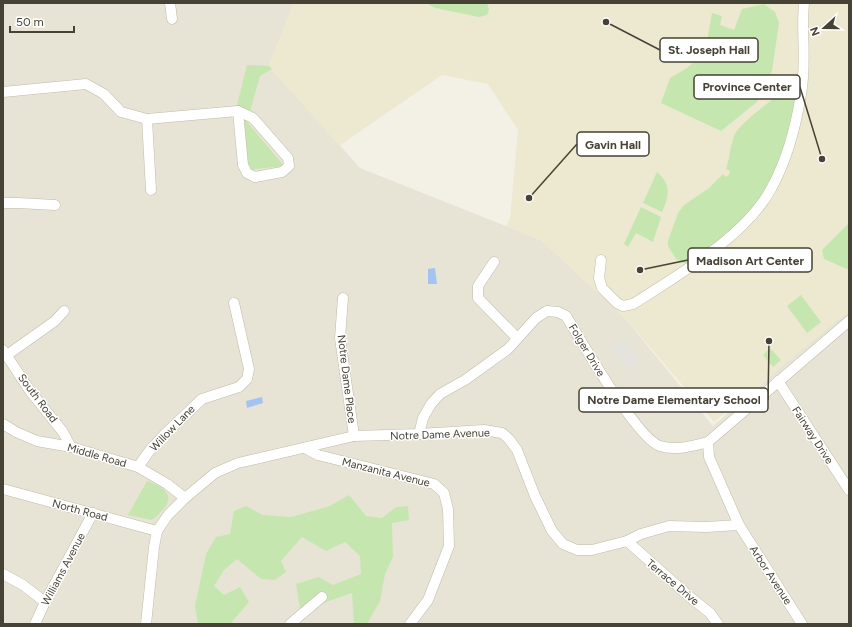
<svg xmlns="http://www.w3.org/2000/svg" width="852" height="627" viewBox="0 0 852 627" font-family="Figtree,sans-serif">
	<rect width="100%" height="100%" fill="#f3f1e6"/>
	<polygon fill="#e7e4d5" points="3,3 294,3 269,66 360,168 541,240 624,317 713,426 849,307 849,624 3,624"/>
	<polygon fill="#ece9d0" points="294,3 849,3 849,311 714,422 624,317 541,240 506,226 510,218 518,130 488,84 442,75 339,146 269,66"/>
	<g fill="#c5e7af">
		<polygon points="426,3 487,3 489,9 487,15 479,17 435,8"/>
		<polygon points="764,4 775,12 779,23 772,71 757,102 721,131 661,103 670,78 687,68 699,57 707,41 712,13 722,16 720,25 734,30 742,9"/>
		<polygon points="247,65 269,66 272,69 260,76 247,122 284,166 248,170 237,105"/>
		<path d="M796,82h2v2c-9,46 -17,90 -48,127 -17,21 -41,37 -63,53l-4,-1 -7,-4 -8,-13v-5l6,-17 4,-11 6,-8 25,-17 14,-14 3,3 3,-2 1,-4 -4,-2c4,-11 4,-25 9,-35 8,-15 47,-41 61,-52z"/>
		<path d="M657,172c15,13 12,24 5,40l-19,-9z"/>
		<polygon points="641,207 661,217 653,242 636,233 628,247 624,244"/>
		<polygon points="849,223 849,270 824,259 822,250"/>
		<polygon points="801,295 821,322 807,333 787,306"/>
		<polygon points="770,348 781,360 773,367 763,355"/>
		<path d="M147,481c11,4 29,11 18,26 -5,6 -8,10 -14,13l-23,-5z"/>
		<polygon points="349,495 366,516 382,518 396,507 408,506 409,520 392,523 393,557 385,574 380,601 367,624 354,624 352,593 323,603 310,613 300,609 296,584 319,577 333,585 361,574 360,556 345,542 326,551 302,537 281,561 286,572 275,580 261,579 237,559 224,570 214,586 224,595 240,587 249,602 230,624 198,624 195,606 206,554 216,537 230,534 234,511 246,506 263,515 291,517 330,506"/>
	</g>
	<polygon fill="#e4e3de" points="623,339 642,361 630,371 611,349"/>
	<g fill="#a3c4f0">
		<polygon points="435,268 437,284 428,284 428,269"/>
		<polygon points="262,397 263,403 247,408 246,401"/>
	</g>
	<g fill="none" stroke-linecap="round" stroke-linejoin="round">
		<defs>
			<g id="minor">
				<polyline points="170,3 172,19"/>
				<polyline points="3,92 86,84 104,94 121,112 147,119 238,111"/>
				<polygon points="238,111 253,118 288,158 289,166 282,172 255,177 247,173 243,165"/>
				<polyline points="147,119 151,190"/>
				<polyline points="3,203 18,203 55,205"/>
				<path d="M601,260l-2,18 3,10 15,15 6,3 10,-2c45,-29 112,-67 138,-115 16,-29 25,-63 30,-95 6,-30 0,-61 3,-91"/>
				<polyline points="494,262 478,286 478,298 517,338"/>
				<polyline points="343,298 340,338 354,436"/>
				<polyline points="3,350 30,391 63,432 71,447"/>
				<polyline points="7,355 55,321 64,311"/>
				<polyline points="778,381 849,490"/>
				<polyline points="3,424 16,432 37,441 71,447 138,467 167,484 185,498"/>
				<path d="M419,434l4,-16 8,-14 9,-10 25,-14 43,-31 28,-31 11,-7 11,1 8,4c15,24 71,123 94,130 15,5 33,0 48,-4"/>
				<polyline points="305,448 318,455 434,484 444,493 448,509 449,546 428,600 410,624"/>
				<polyline points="138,467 150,450 164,435 202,399 239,387 247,379 249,369 234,303"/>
				<polyline points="3,489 157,531"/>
				<polyline points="627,541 690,597 710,613 718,624"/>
				<polyline points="3,574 23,585 45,602"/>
				<polyline points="35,624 45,602 93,513"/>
				<polyline points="146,624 154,547 157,531 168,515 185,498 215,473 238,463 354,436 419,434 484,430 502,433 509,439 517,450 535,496 552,531 563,544 577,550 592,550 627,541 641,534 669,526 706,527 739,525"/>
				<polyline points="290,624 322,597"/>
				<polyline points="802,624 739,525 709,457 708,442 849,321"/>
			</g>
		</defs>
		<use href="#minor" stroke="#bfbba9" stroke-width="11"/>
		<use href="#minor" stroke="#fff" stroke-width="10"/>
	</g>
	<g text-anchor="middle" stroke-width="3" stroke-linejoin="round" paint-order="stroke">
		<g font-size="11" fill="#464236" stroke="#fff">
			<text transform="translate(587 350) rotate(59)" y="4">Folger Drive</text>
			<text transform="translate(347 379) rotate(83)" y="4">Notre Dame Place</text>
			<text transform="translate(38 398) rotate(53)" y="4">South Road</text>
			<text transform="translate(172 428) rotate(-46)" y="4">Willow Lane</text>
			<text transform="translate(440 434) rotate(-2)" y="4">Notre Dame Avenue</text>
			<text transform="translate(813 435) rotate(57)" y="4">Fairway Drive</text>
			<text transform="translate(97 455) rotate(16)" y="4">Middle Road</text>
			<text transform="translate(386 472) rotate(14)" y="4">Manzanita Avenue</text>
			<text transform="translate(80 510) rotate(15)" y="4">North Road</text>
			<text transform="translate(63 569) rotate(-62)" y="4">Williams Avenue</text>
			<text transform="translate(771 575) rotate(57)" y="4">Arbor Avenue</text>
			<text transform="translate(673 582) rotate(40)" y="4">Terrace Drive</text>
		</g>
	</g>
	<path fill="none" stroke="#464236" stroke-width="1.5" d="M606 22L660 50M822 159L800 87M529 198L577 144M640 270L688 260M769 341L768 400"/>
	<g fill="#464236" stroke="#fff" stroke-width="1.5">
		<circle cx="606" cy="22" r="4"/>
		<circle cx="822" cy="159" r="4"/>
		<circle cx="529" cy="198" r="4"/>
		<circle cx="640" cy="270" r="4"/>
		<circle cx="769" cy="341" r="4"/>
	</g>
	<g fill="#fff" stroke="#464236" stroke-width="1.5">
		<rect x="660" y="38" width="98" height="24" rx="4"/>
		<rect x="694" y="75" width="106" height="24" rx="4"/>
		<rect x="577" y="132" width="72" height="24" rx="4"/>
		<rect x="688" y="248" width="124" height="24" rx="4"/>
		<rect x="579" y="388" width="189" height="24" rx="4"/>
	</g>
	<g font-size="12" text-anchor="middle" font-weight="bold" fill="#464236">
		<text x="709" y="54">St. Joseph Hall</text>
		<text x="747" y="91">Province Center</text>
		<text x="613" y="149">Gavin Hall</text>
		<text x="750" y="265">Madison Art Center</text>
		<text x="674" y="404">Notre Dame Elementary School</text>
	</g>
	<rect width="852" height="627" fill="none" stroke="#464236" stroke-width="8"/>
	<g transform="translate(824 28) rotate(249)" stroke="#ffffff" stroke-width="3" paint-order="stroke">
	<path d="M0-3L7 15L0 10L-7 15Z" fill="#464236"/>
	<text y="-6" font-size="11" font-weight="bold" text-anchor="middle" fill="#464236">N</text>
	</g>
	<path d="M10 26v6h64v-6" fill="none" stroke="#464236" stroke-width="2"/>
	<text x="16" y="26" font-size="12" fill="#464236" stroke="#ffffff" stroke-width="3" paint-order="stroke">50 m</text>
</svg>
